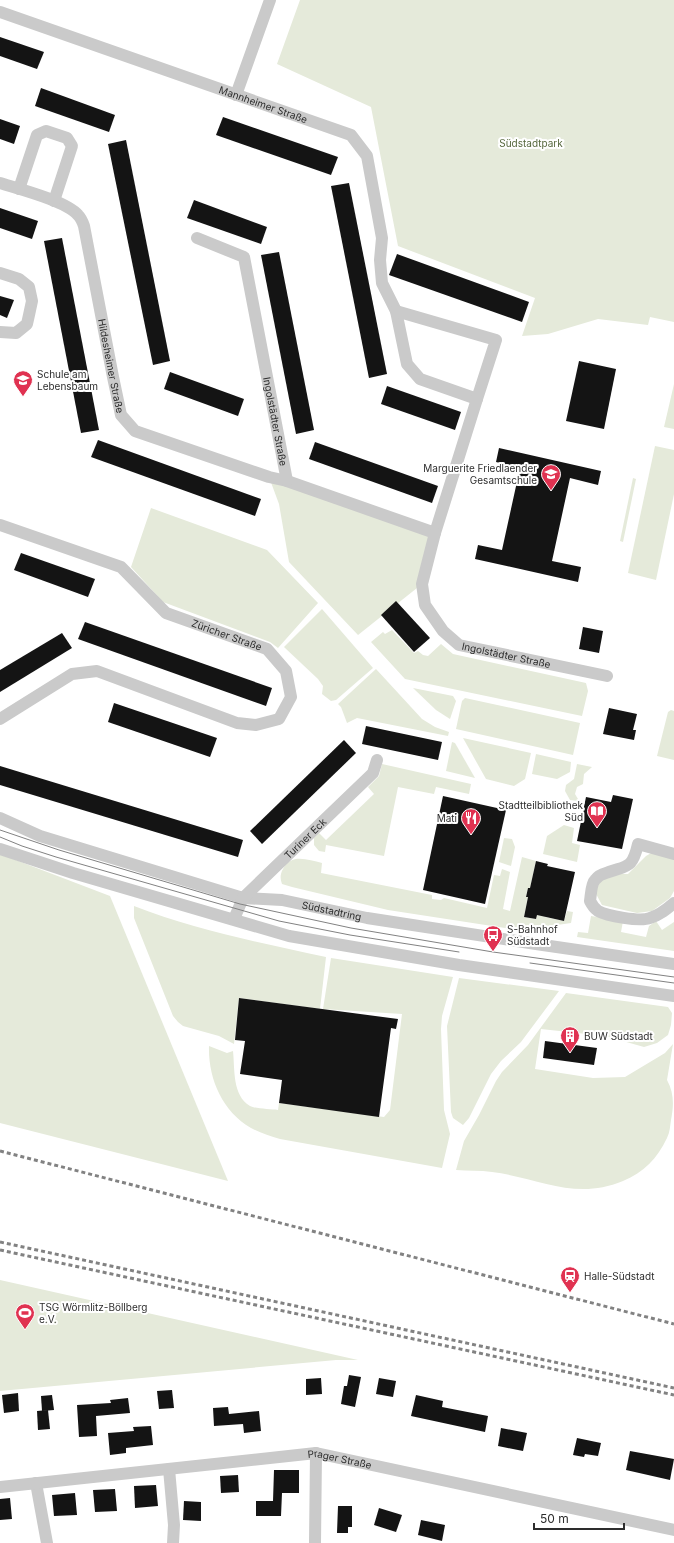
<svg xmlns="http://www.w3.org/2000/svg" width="674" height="1543" viewBox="0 0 674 1543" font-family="Inter,sans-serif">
	<rect width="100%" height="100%" fill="#fff"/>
	<g fill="#e5eada">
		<polygon points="300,0 674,0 674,322 650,317 648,325 598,319 548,334 522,336 535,298 398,246 371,107 277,64"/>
		<polygon points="674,384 674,429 664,427"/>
		<polygon points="655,446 674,450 674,494 656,580 628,573"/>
		<polygon points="269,477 435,533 422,584 358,635 289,562 279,504"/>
		<polygon points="633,478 636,479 623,542 620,541"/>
		<polygon points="151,508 267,550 318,603 278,648 270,642 163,602 131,567"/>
		<polygon points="322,609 373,668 336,700 331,701 322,694 323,686 318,679 284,647"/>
		<polygon points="392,630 414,653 418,651 423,655 428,656 441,644 453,654 586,683 588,691 582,716 405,679 371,642 383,632 385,634"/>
		<polygon points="376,669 422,719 435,727 449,732 448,736 357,718 347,723 341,707 338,704"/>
		<polygon points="413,688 453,696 456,701 450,719 436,710"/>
		<polygon points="465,698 580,723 573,755 456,729 462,701"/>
		<polygon points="671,710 674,711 674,760 657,756 668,712"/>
		<polygon points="463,738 531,753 525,779 514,786 486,779"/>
		<polygon points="452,742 455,743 475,778 446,771"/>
		<polygon points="536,754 571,762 570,772 557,779 532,774"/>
		<polygon points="382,764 471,784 469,794 436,787 434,794 398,787 384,856 326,845 325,852 319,851 314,845 314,838 319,833 326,840 374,794 368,787 379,776"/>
		<polygon points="577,764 592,767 584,774 583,784 577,787 575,794 578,799 578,801 570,800 565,791 566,785 574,779"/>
		<polygon points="564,825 574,828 572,843 580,845 577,862 543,854 547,836"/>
		<polygon points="504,838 512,839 515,847 511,866 499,862"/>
		<polygon points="653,852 674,859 674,891 670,898 652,911 637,913 602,905 595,892 599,880 611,874 628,874 646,856"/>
		<polygon points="0,854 110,896 228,1181 0,1123"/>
		<path d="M522,857l14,4 -6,27h-2l-2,8 2,1 -4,20 12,2 5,-25 8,1 -4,22 19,4 3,-10 6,1 -2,11 -35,5 -4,4 -144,-22 -96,-23 -10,-3c-2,-5 -2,-10 1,-15 8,-16 25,-9 39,-6l-1,10 111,22v4l9,1 3,-2 43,10 7,-33 6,1 2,-7 8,3 -7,37 7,2z"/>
		<path d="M134,906c61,24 128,37 192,51l-6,52 -81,-11 -5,46 -15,-8 -36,-10 -5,-4 -5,-6 -39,-98z"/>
		<polygon points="591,916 623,921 621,932 646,937 649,926 656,921 662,930 674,922 674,951 577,937 578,932 588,933"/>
		<path d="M331,958l122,19 -11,39 -1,13 3,81 6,24 -8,34 -162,-29c-10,-3 -20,-6 -29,-11 -29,-17 -43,-50 -42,-82l18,7 6,-2c2,18 -1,44 17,55 6,3 21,3 28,4l1,-7 105,14 6,-7 12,-96 -79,-5z"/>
		<polygon points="459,978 559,991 521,1042 501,1061 491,1074 469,1118 463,1125 453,1118 451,1112 447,1026"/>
		<path d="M566,993l102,14 4,6 -1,12 -3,10 -11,8 -13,4 -39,-11 -64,-7 -6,40 58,9 32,-1 40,-24 8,-9 -6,36c7,13 7,25 4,40 -1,6 -1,12 -4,18 -10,21 -23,34 -44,43 -48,20 -83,-3 -131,-9 -12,-2 -24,-1 -36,-2l8,-29 15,-26 17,-34 6,-9 26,-27z"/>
		<polygon points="0,1280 358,1360 336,1360 0,1391"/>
	</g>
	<g fill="#141414">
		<polygon points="0,37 44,52 37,69 0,56"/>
		<polygon points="41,88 115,115 109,132 35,106"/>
		<polygon points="223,117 338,157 331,175 216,135"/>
		<polygon points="0,119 20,126 14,144 0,139"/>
		<polygon points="126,140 170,361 153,365 108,144"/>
		<polygon points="349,183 387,374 369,378 331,186"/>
		<polygon points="194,200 267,227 261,244 187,218"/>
		<polygon points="0,208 38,221 32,239 0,228"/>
		<polygon points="62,238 99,430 81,433 44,241"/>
		<polygon points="279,252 314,430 296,434 261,255"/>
		<polygon points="397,254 529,302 522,322 389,275"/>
		<polygon points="0,296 14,300 7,318 0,315"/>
		<polygon points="579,361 616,369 604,429 566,421"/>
		<polygon points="170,372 244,399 238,416 164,389"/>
		<polygon points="387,386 461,412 455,430 381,404"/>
		<polygon points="98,440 261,499 255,516 91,457"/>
		<polygon points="315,442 438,486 432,503 309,459"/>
		<polygon points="499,448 601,471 598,485 570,478 552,561 581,567 578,582 475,559 478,545 502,550 520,468 496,462"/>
		<polygon points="21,553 95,579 88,597 14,570"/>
		<polygon points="396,601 430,638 414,652 381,615"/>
		<polygon points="85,622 272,688 266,706 78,639"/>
		<polygon points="583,627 603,631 599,653 579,649"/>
		<polygon points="62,633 72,648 0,692 0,670"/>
		<polygon points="114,703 217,738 210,757 108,722"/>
		<polygon points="609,708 637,714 633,730 636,730 634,740 603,734"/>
		<polygon points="366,726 442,742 438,760 362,744"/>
		<polygon points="344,740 356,753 262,844 250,831"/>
		<polygon points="0,766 243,840 238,857 0,785"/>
		<polygon points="613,795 633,799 622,849 577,841 586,797 611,802"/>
		<polygon points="443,796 506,810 485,904 423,890"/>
		<polygon points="536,861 548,864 547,866 575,872 564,921 537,915 536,919 524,917 528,897 526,897 528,888 530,888"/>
		<polygon points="239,998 398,1019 396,1029 391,1028 379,1117 279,1103 282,1080 240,1074 245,1041 235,1040"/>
		<polygon points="545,1041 597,1048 594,1065 543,1058"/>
		<polygon points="349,1375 361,1377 355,1407 341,1404 344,1386 347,1386"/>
		<polygon points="321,1378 322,1394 306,1395 306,1379"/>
		<polygon points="379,1378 396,1381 393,1397 376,1394"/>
		<polygon points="172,1390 174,1408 159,1409 157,1391"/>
		<polygon points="18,1393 19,1411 4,1413 2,1395"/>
		<polygon points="52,1395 54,1410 42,1411 41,1396"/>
		<polygon points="416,1395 443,1401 442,1407 488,1416 485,1432 411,1416"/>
		<polygon points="128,1398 130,1413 96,1416 97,1436 79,1437 77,1405 111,1403 110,1400"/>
		<polygon points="228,1407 229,1414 259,1411 261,1431 244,1433 243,1424 214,1426 213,1408"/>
		<polygon points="48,1410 50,1429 38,1430 37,1411"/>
		<polygon points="151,1426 153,1445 126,1448 126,1453 110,1455 108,1433 134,1431 133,1427"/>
		<polygon points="501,1428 527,1433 523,1451 498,1446"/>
		<polygon points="577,1438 601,1443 598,1456 585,1454 584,1457 573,1455"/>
		<polygon points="630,1451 674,1459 670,1480 626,1470"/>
		<polygon points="274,1470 299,1470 299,1493 282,1493 281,1516 256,1516 256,1501 273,1501"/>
		<polygon points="238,1475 239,1492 221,1493 220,1476"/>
		<polygon points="156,1485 158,1506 135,1508 134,1486"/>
		<polygon points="115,1489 117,1511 95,1512 93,1490"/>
		<polygon points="75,1493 77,1515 54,1516 52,1495"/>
		<polygon points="10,1498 12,1519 0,1520 0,1499"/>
		<polygon points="184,1501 201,1502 201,1521 183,1520"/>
		<polygon points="338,1506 352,1506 352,1527 348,1527 348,1533 337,1533"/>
		<polygon points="379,1508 402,1515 396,1532 374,1525"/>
		<polygon points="421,1520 445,1525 442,1541 418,1535"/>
	</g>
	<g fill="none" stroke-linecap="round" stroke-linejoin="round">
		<g stroke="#cacaca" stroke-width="12">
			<path id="s1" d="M0,12l351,123 16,21 15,82 -2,22 2,23 14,28 11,53 13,15 57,20"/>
			<polyline points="236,95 270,0"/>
			<path id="s2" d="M0,183c19,6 66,18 78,32 3,3 5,8 6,11l29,151 8,38 14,16 134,46 18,4 148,52 42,-134 19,-59 -100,-29"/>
			<polyline points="19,189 37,135 46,131 67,138 72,146 54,201"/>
			<path id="s3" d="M197,238l47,19 43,224"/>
			<polyline points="0,273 19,279 29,287 32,301 29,315 27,324 16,333 0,332"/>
			<path id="s4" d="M0,525l121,42 45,46 101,36 19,22 5,26 -12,22 -23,6 -19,-2 -140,-52 -25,3 -72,45"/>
			<path id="s5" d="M435,533l-13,51 3,21 18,26 16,14 148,31"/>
			<path id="s6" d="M0,818l40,18 203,62 39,2 85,18 169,26 138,20"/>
			<polyline points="0,849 73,873 289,936 459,965 674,996"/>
			<path d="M674,854l-36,-10c-6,26 -11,21 -32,29 -4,1 -8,3 -11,7 -4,4 -4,15 -5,21 2,4 4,7 8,10 9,5 42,11 52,7 10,-3 17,-9 24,-15"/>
			<path id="s7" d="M234,919l9,-21 130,-125 4,-13"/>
			<polyline points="169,1469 174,1525 173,1543"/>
			<polyline points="36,1483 47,1543"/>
			<path id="s8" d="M0,1487l316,-34 358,77"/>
			<polyline points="315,1543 316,1453"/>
		</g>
		<g stroke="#828282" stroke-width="1">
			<polyline points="0,830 59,850 240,904 351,928 493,952 674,977"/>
			<polyline points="0,837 22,846 56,857 279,921 350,935 459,952"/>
			<polyline points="530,963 674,983"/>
		</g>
		<g stroke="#828282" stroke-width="3" stroke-dasharray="4 3" stroke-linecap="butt">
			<polyline points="0,1151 674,1324"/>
			<polyline points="0,1242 674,1388"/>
			<polyline points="0,1250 674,1395"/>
		</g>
	</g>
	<defs>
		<symbol id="school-pin" viewBox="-11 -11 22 30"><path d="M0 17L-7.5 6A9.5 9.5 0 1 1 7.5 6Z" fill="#e03251" stroke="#fff"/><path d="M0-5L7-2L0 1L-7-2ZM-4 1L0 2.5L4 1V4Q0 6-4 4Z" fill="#fff"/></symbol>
		<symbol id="library-pin" viewBox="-11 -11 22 30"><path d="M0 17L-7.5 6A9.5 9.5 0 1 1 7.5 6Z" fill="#e03251" stroke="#fff"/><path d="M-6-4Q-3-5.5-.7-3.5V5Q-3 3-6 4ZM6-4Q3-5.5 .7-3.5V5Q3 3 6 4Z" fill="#fff"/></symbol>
		<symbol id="restaurant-pin" viewBox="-11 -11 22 30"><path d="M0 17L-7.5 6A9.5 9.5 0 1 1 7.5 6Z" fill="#e03251" stroke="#fff"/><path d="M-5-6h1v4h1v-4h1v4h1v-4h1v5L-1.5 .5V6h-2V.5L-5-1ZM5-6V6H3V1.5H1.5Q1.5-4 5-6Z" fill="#fff"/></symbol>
		<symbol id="bus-pin" viewBox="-11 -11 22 30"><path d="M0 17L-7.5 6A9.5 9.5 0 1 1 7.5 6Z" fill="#e03251" stroke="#fff"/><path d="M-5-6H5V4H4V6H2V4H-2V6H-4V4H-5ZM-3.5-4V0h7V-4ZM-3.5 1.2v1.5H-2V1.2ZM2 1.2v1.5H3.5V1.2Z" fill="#fff"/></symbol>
		<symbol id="building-pin" viewBox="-11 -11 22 30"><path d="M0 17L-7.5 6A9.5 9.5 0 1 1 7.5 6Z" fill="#e03251" stroke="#fff"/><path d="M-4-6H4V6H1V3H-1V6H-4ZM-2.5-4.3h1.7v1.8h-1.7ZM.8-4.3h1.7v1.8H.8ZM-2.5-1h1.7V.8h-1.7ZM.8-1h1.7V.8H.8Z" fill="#fff"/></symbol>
		<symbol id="station-pin" viewBox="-11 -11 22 30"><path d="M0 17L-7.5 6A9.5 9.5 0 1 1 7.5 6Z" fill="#e03251" stroke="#fff"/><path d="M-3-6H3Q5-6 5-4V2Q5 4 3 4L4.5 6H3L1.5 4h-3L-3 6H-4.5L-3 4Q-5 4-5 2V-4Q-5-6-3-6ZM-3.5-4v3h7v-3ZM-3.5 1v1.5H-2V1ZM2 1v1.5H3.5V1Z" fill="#fff"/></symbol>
		<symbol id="stadium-pin" viewBox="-11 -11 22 30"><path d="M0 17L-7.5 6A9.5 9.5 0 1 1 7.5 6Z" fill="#e03251" stroke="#fff"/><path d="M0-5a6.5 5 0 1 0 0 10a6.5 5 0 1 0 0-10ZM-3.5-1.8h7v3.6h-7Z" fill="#fff"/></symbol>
	</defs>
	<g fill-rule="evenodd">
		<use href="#school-pin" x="12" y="369" width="22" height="30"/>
		<use href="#school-pin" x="540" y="463" width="22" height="30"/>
		<use href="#library-pin" x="586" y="800" width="22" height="30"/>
		<use href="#restaurant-pin" x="460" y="807" width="22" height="30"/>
		<use href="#bus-pin" x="482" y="924" width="22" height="30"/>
		<use href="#building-pin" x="559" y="1025" width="22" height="30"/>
		<use href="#station-pin" x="559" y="1265" width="22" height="30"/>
		<use href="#stadium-pin" x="14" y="1302" width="22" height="30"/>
	</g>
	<g text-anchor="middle" stroke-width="4" stroke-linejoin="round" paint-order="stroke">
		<g font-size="10" fill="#2d2d2d" stroke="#fff">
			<text dy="4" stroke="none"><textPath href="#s1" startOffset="279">Mannheimer Straße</textPath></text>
			<text dy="4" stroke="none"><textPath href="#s2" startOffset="240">Hildesheimer Straße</textPath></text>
			<text dy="4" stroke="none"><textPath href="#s3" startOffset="218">Ingolstädter Straße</textPath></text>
			<text dy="4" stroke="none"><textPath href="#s4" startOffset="257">Züricher Straße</textPath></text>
			<text dy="4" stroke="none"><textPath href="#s5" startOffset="175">Ingolstädter Straße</textPath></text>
			<text dy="4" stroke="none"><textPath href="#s7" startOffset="109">Turiner Eck</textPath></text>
			<text dy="4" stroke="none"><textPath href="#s6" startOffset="346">Südstadtring</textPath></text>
			<text dy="4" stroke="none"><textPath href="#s8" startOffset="342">Prager Straße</textPath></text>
		</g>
		<g font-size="10" fill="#55673c" stroke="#fff">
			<text x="531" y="147">Südstadtpark</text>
		</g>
		<g font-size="10" fill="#2d2d2d" stroke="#fff" text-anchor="start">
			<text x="37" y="378">Schule am<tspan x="37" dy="12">Lebensbaum</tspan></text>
			<text x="537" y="472" text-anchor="end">Marguerite Friedlaender<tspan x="537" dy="12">Gesamtschule</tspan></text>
			<text x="583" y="809" text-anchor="end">Stadtteilbibliothek<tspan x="583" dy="12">Süd</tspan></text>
			<text x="457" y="822" text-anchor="end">Mati</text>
			<text x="507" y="933">S-Bahnhof<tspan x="507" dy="12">Südstadt</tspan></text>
			<text x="584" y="1040">BUW Südstadt</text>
			<text x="584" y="1280">Halle-Südstadt</text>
			<text x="39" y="1311">TSG Wörmlitz-Böllberg<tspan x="39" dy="12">e.V.</tspan></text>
		</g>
	</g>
	<path d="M534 1523v6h90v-6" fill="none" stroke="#2d2d2d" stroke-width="2"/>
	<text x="540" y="1523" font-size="12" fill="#2d2d2d" stroke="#ffffff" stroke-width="3" paint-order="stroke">50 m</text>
</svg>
